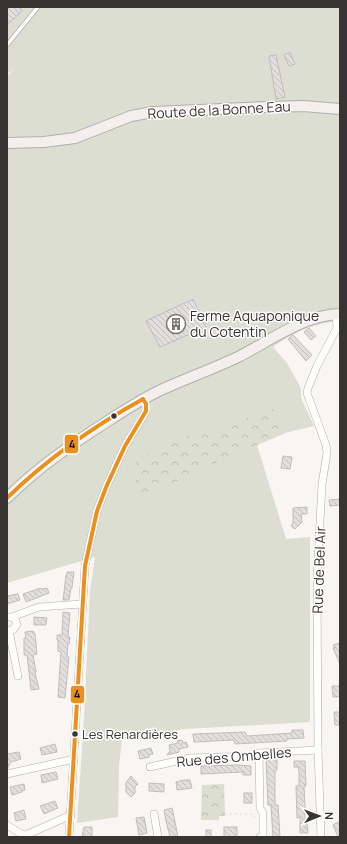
<svg xmlns="http://www.w3.org/2000/svg" width="347" height="844" viewBox="0 0 347 844" font-family="Manrope,sans-serif">
	<defs>
		<pattern id="forest-crowns" width="20" height="18" patternUnits="userSpaceOnUse"><rect width="20" height="18" fill="#dbded1"/><path d="M2 6a3 3 0 1 1 6 0M12 15a3 3 0 1 1 6 0" fill="none" stroke="#bdbfb4"/></pattern>
		<pattern id="building-back-hatch" width="6" height="6" patternUnits="userSpaceOnUse"><rect width="6" height="6" fill="#e1dedd"/><path d="M-1 5l2 2M0 0l6 6M5-1l2 2" fill="none" stroke="#c2bfbe"/></pattern>
	</defs>
	<rect width="100%" height="100%" fill="#f8f5f3"/>
	<path fill="#dbded1" d="M7,7h333v314c-29,3 -43,10 -67,26l14,16 14,25v10l13,28 -29,7 -28,12 29,94 24,-2v185l-125,7 -63,10 -3,27 -1,51 -41,6 7,-104 6,-128 5,-34 -88,26v-507l7,-6 -7,4z"/>
	<g fill="url(#forest-crowns)">
		<polygon points="273,409 285,433 211,465 172,484 140,494 130,466 165,445 203,429 205,433"/>
		<polygon points="224,784 225,816 219,816 219,820 201,820 202,785"/>
	</g>
	<g fill="url(#building-back-hatch)" stroke="#c0bdbd">
		<polygon points="7,7 19,7 22,11 7,25"/>
		<polygon points="290,52 295,64 289,66 284,55"/>
		<polygon points="276,55 285,97 276,99 269,56"/>
		<polygon points="193,299 206,327 160,347 146,321"/>
		<polygon points="309,328 316,336 311,340 304,332"/>
		<polygon points="293,335 312,355 306,361 288,339"/>
		<polygon points="283,456 292,457 290,469 281,468"/>
		<polygon points="340,499 340,505 330,506 329,500"/>
		<polygon points="307,507 307,514 301,514 302,522 295,529 291,526 293,523 293,508"/>
		<polygon points="67,572 74,572 72,588 71,588 69,600 63,600 66,575 67,575"/>
		<polygon points="41,588 42,589 47,588 49,593 26,602 23,594"/>
		<polygon points="18,594 20,600 7,604 7,596"/>
		<polygon points="63,612 70,613 68,637 70,637 69,644 68,644 67,657 69,657 65,698 58,697 61,652 58,651 58,640 57,640 57,635 62,635"/>
		<polygon points="34,617 47,618 46,625 34,625"/>
		<polygon points="33,631 35,634 37,654 33,655 36,672 35,673 39,689 31,690 27,655 24,655 24,638 26,638 25,632"/>
		<polygon points="340,643 340,664 333,648 335,648 333,645"/>
		<polygon points="332,686 340,686 340,697 333,697"/>
		<polygon points="334,712 340,712 340,725 335,725"/>
		<polygon points="292,730 303,730 304,738 287,739 287,741 235,744 234,740 194,742 193,734 245,732 247,736 292,733"/>
		<polygon points="182,740 183,743 186,742 188,747 179,749 179,752 167,755 170,751 169,745 178,743 177,741"/>
		<polygon points="55,744 57,752 42,755 40,748"/>
		<polygon points="151,748 153,754 149,755 149,757 140,759 138,751"/>
		<polygon points="19,752 21,759 11,762 7,769 7,754"/>
		<polygon points="266,758 277,758 277,770 275,770 275,805 278,805 280,837 273,837 271,805 268,805"/>
		<polygon points="294,761 305,761 306,786 304,786 305,807 305,823 307,823 308,833 300,833 300,817 297,818 296,786 299,786 299,771 298,767 294,767"/>
		<polygon points="238,765 251,766 251,775 243,775 243,772 201,774 201,766"/>
		<polygon points="56,772 58,779 42,783 41,775"/>
		<polygon points="131,776 138,784 135,787 135,793 131,797 126,792 126,785 125,784"/>
		<polygon points="184,780 190,780 192,788 177,790 176,782"/>
		<polygon points="149,783 164,784 164,792 149,791"/>
		<polygon points="24,784 25,790 22,791 22,792 12,795 10,787"/>
		<rect x="244" y="793" width="8" height="10"/>
		<polygon points="55,801 58,808 44,814 40,806"/>
		<polygon points="172,808 173,812 178,837 170,837 166,821 164,810"/>
		<polygon points="24,810 26,819 16,821 14,813"/>
		<polygon points="144,817 147,833 139,835 136,818"/>
		<polygon points="340,821 340,837 338,837 333,825"/>
		<polygon points="84,827 92,827 92,837 82,837"/>
		<rect x="224" y="827" width="13" height="10"/>
		<rect x="206" y="830" width="5" height="7"/>
	</g>
	<g fill="none" stroke-linecap="round" stroke-linejoin="round">
		<defs>
			<polyline id="lane" points="7,45 38,7"/>
			<g id="street">
				<polyline points="7,617 10,617 14,618 17,624 13,630 7,630"/>
				<polyline points="12,617 39,607 82,604"/>
				<polyline points="9,631 18,676"/>
				<polyline points="259,753 260,808 263,813 263,836 260,837"/>
				<polyline points="150,767 190,758 253,756 259,753 318,750"/>
				<polyline points="7,774 74,759"/>
				<polyline points="154,814 158,837"/>
				<polyline points="7,825 21,834 26,835 71,815"/>
				<polyline points="69,837 85,566 97,511 107,485 125,446 143,417 146,411 146,404 143,399"/>
				<polyline points="321,837 318,750 317,579 322,484 327,453 326,445 307,393 308,388 317,366 337,328 336,314"/>
			</g>
			<g id="secondary">
				<polyline points="7,143 44,142 75,138 131,116 153,112 266,107 303,106 340,109"/>
				<path d="M7,498c30,-30 65,-54 101,-77 17,-11 35,-23 55,-32 24,-11 50,-20 75,-32 32,-16 65,-42 102,-43"/>
			</g>
		</defs>
		<use href="#lane" stroke="#b0afad" stroke-width="5"/>
		<use href="#street" stroke="#b0afad" stroke-width="8"/>
		<use href="#secondary" stroke="#b0afad" stroke-width="12"/>
		<polyline stroke="#dcdbda" stroke-width="1" stroke-dasharray="2 3" stroke-linecap="butt" points="225,814 251,814 253,817 256,817"/>
		<use href="#lane" stroke="#fefefd" stroke-width="3.5"/>
		<use href="#street" stroke="#fefefd" stroke-width="7"/>
		<use href="#secondary" stroke="#f4efec" stroke-width="10"/>
		<defs>
			<g id="bus-1">
				<path d="M7,498c40,-39 87,-72 136,-99"/>
				<polyline points="69,837 85,566 97,511 107,485 125,446 146,411 146,404 143,399"/>
			</g>
		</defs>
		<use href="#bus-1" stroke="#fff" stroke-width="7"/>
		<use href="#bus-1" stroke="#ec8f1d" stroke-width="4"/>
	</g>
	<defs>
		<symbol id="building-ring" viewBox="-11 -11 22 22"><circle r="9.5" fill="#fff" stroke="#7b7876" stroke-width="1.5"/><path d="M-4-6H4V6H1V3H-1V6H-4ZM-2.5-4.3h1.7v1.8h-1.7ZM.8-4.3h1.7v1.8H.8ZM-2.5-1h1.7V.8h-1.7ZM.8-1h1.7V.8H.8Z" fill="#7b7876"/></symbol>
	</defs>
	<g fill-rule="evenodd">
		<use href="#building-ring" x="165" y="313" width="22" height="22"/>
	</g>
	<g fill="#373433" stroke="#fff" stroke-width="1.5">
		<circle cx="114" cy="416" r="3.5"/>
		<circle cx="75" cy="734" r="3.5"/>
	</g>
	<g text-anchor="middle" stroke-width="3" stroke-linejoin="round" paint-order="stroke">
		<g font-size="13" fill="#373433" stroke="#fff" text-anchor="start">
			<text x="82" y="739">Les Renardières</text>
		</g>
		<g font-size="14" fill="#373433" stroke="#fff">
			<text transform="translate(219 110) rotate(-3)" y="5">Route de la Bonne Eau</text>
			<text transform="translate(319 570) rotate(-88)" y="5">Rue de Bel Air</text>
			<text transform="translate(234 757) rotate(-5)" y="5">Rue des Ombelles</text>
		</g>
		<g font-size="14" fill="#373433" stroke="#fff" text-anchor="start">
			<text x="190" y="321">Ferme Aquaponique<tspan x="190" dy="16">du Cotentin</tspan></text>
		</g>
	</g>
	<g stroke="#fff" stroke-width="1.5">
		<rect x="64" y="434" width="15" height="20" rx="4" fill="#ec8f1d"/>
		<rect x="70" y="685" width="15" height="19" rx="4" fill="#ec8f1d"/>
	</g>
	<g font-size="11" text-anchor="middle" font-weight="bold" fill="#111">
		<text x="72" y="448">4</text>
		<text x="77" y="698">4</text>
	</g>
	<rect width="347" height="844" fill="none" stroke="#373433" stroke-width="16"/>
	<g transform="translate(319 816) rotate(89)" stroke="#ffffff" stroke-width="3" paint-order="stroke">
	<path d="M0-3L7 15L0 10L-7 15Z" fill="#373433"/>
	<text y="-6" font-size="11" font-weight="bold" text-anchor="middle" fill="#373433">N</text>
	</g>
</svg>
